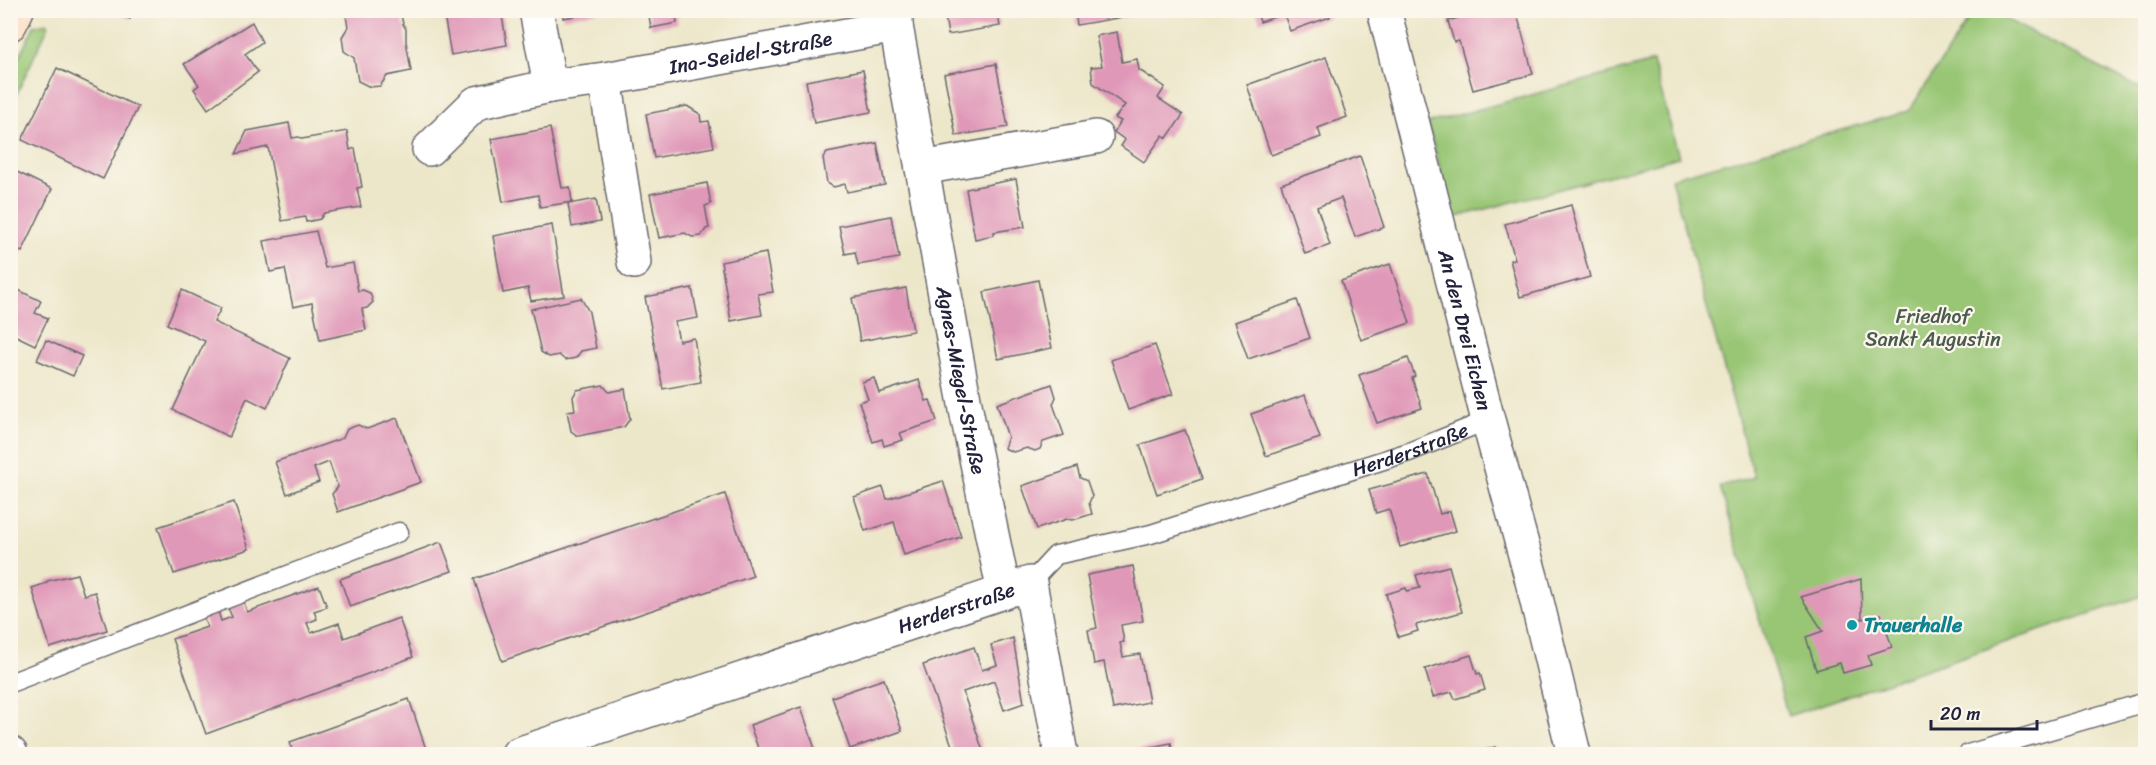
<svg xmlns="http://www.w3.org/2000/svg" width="2156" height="765" viewBox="0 0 2156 765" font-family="Sriracha,sans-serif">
	<rect width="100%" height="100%" fill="#fbf7ec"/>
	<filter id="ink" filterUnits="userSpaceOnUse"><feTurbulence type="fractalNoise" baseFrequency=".0167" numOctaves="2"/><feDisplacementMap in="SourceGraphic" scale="12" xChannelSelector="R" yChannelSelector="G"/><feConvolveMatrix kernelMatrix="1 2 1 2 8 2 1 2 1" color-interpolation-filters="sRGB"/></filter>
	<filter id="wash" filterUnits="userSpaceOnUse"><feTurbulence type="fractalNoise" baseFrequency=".008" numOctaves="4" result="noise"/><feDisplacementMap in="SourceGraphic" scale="24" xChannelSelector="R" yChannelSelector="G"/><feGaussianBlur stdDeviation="1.35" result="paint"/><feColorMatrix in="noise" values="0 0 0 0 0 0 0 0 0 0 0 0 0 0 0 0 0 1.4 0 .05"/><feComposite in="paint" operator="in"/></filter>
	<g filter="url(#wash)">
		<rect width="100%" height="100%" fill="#ede7ca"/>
		<g fill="#98c674" stroke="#5d7458" stroke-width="1.5">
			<polygon points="1974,11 1990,11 2145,91 2145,595 1788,716 1720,487 1754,477 1671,178 1909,111"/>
			<polygon points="47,23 49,25 11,106 11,74 34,26"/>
			<polygon points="1653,62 1679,157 1453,218 1428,123"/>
		</g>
		<g id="blocks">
			<g fill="#e098b8">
				<polygon points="113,10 134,10 130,19"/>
				<polygon points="345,10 400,10 403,24 406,29 406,41 411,71 387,76 380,86 370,87 358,81 354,58 344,51 342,37 348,27"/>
				<polygon points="443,10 501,10 507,45 451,55"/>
				<polygon points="562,10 597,10 597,12 563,18"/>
				<polygon points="648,10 698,10 698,12 676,16 677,23 651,28"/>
				<polygon points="944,10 997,10 1000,26 948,35"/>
				<polygon points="1075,10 1129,10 1130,16 1077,25"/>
				<polygon points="1256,10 1328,10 1330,17 1290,31 1284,14 1260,22"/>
				<polygon points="1484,10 1516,10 1533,74 1473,90 1459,41 1454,42 1448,21"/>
				<polygon points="252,22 262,42 245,54 258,72 208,109 194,89 199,85 184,64"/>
				<polygon points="1117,32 1122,62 1137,59 1139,70 1165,87 1158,98 1183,115 1167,138 1163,135 1144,162 1121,146 1125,140 1114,132 1121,121 1115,118 1125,105 1093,83 1091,67 1102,66 1096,36"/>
				<polygon points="1326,57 1347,117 1318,128 1321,137 1271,155 1247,85"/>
				<polygon points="996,64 1008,127 956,136 944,74"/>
				<polygon points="57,68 138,107 103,179 22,140"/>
				<polygon points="863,70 871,112 814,123 806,81"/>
				<polygon points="687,106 700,114 701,122 709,121 714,147 654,158 646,114"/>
				<polygon points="289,123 292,138 299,137 302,139 347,131 350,150 355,148 362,187 357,188 361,207 324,213 320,219 306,222 305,217 282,221 268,147 236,154 247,131"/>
				<polygon points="550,128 562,188 570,187 572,202 540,207 538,195 503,202 491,139"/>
				<polygon points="877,143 885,185 847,192 845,184 834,187 827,183 823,158 827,153"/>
				<polygon points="1360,156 1384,227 1355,237 1341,198 1317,207 1330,245 1305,254 1281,184"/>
				<polygon points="13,170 52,189 22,252 10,247 10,175"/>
				<polygon points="1016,179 1025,227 994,232 994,235 975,239 966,189"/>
				<polygon points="707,183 711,204 705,206 709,228 706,229 701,236 692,237 685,233 659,238 650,194"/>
				<polygon points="596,199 600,222 572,227 568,204"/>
				<polygon points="1571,205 1590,277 1520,297 1510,260 1515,259 1505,224"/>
				<polygon points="891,216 899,258 858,265 855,252 845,254 839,226"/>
				<polygon points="552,225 564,296 531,301 528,288 503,293 493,236"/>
				<polygon points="316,231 325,268 353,263 358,291 363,290 370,293 373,302 367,308 362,309 366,330 320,340 312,303 293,307 285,269 270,272 264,241"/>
				<polygon points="766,253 773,292 758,294 762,315 731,321 721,262"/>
				<polygon points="1390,264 1410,323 1361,340 1341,281"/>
				<polygon points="1038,280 1052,348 998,359 984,292"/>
				<polygon points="10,286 41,301 35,313 48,318 35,345 10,333"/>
				<polygon points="692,288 698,318 675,322 679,341 694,338 701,382 663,389 645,297"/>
				<polygon points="906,288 913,331 860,341 852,298"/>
				<polygon points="182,290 221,308 214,322 290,358 267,408 247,398 229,437 173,410 205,341 167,324"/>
				<polygon points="581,298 589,312 596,348 581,351 576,358 565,360 559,355 549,357 541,352 531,309"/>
				<polygon points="1297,300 1310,338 1248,359 1235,322"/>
				<polygon points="46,340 82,356 73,376 37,360"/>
				<polygon points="1155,345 1173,394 1128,410 1111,360"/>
				<polygon points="1408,358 1415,376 1412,378 1422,408 1377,423 1359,375"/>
				<polygon points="874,378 879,393 919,380 926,401 930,400 937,421 900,433 903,440 884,446 882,439 873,442 859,402 868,399 862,382"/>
				<polygon points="1052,384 1056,397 1053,404 1064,435 1043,442 1040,449 1035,451 1027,448 1013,452 1004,448 1008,437 997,404"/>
				<polygon points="603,385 609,392 625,389 630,419 624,427 578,436 571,431 567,411 575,410 573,397 577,390"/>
				<polygon points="1305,395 1320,438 1266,456 1251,414"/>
				<polygon points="397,418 421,482 338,512 332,494 338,487 329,462 314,468 319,482 287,494 275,462 343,438 347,429 358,425 367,429"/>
				<polygon points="1185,430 1202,479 1157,494 1140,445"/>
				<polygon points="1077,467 1080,478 1087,481 1092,496 1089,503 1092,514 1073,520 1067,519 1037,529 1022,486"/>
				<polygon points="1428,474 1440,514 1450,511 1456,531 1400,547 1389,509 1376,513 1369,490"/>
				<polygon points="943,481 961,537 904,555 894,522 865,531 854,497 883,487 887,499"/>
				<polygon points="725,494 753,576 502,661 474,579"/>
				<polygon points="234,502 249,549 174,574 158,527"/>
				<polygon points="441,542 452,571 350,607 340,579"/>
				<polygon points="1133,566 1143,621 1121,625 1124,642 1120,643 1123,657 1140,654 1149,702 1113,709 1104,662 1094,664 1088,630 1097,628 1087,575"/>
				<polygon points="1449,566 1462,612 1416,625 1418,631 1398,637 1386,594 1406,588 1407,591 1420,588 1416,575"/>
				<polygon points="77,574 84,595 95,592 107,630 50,648 32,588 47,583 47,581"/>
				<polygon points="1861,579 1862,619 1881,614 1892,647 1868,655 1871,665 1843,673 1840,663 1816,670 1806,637 1823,631 1801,597"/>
				<polygon points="319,586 327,607 314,611 317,619 307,623 311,633 339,623 344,638 399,618 413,657 206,734 172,639 207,627 203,617 218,611 221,621 232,617 228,608 244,602 247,612"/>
				<polygon points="1013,638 1024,703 1004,710 994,681 963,692 984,754 955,754 923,665 974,647 982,670 997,665 991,645"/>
				<polygon points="1471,655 1477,674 1480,673 1485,690 1455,699 1452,692 1433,697 1425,669"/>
				<polygon points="884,679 902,731 850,749 832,697"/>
				<polygon points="409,699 427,752 420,754 293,754 290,742"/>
				<polygon points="801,707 815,749 799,754 760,754 750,725"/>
				<polygon points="1171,743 1173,754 1120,754 1120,753"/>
				<polygon points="1495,747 1497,754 1471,754"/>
			</g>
		</g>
	</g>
	<g filter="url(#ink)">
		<use href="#blocks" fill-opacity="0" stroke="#69676d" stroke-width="1.5"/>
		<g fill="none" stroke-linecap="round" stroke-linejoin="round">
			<defs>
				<g id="service">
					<path id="s1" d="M1030,583l26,-28 95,-21 258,-82 79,-32"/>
					<polyline points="10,683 399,532"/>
					<polyline points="1968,754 2146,702"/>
				</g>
				<g id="minor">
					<polyline points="536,10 550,86"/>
					<path id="s2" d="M896,10v16l71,389 37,177"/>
					<path id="s3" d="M1384,10l104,410 43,157 43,177"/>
					<polyline points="605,79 634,262"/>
					<path id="s4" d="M429,149l47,-46 74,-17 55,-7 291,-53"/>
					<polyline points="922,168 1096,137"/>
					<polyline points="10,753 11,754"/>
					<path id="s5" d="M518,754l512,-171 31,171"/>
				</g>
				<polyline id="secondary" points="10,24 17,10"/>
			</defs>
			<use href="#service" stroke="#69676d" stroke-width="21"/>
			<use href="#minor" stroke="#69676d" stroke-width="36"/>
			<use href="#secondary" stroke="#69676d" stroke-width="36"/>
			<use href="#service" stroke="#fff" stroke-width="18"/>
			<use href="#minor" stroke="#fff" stroke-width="33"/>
			<use href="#secondary" stroke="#fce5cf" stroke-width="33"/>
		</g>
	</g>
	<circle fill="#0f9aa8" stroke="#fbf7ec" stroke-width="2" cx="1852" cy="625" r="6"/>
	<g text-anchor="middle" stroke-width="4.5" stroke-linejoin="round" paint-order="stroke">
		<g font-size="20" fill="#22223b" stroke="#fbf7ec">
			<text dy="7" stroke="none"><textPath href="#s4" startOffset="345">Ina-Seidel-Straße</textPath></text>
			<text dy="7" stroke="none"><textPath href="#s3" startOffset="330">An den Drei Eichen</textPath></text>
			<text dy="7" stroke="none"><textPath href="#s2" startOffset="376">Agnes-Miegel-Straße</textPath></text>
			<text dy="7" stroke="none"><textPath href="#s1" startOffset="408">Herderstraße</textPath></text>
			<text dy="7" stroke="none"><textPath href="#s5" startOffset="462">Herderstraße</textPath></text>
		</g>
		<g font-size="20" fill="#4b5b4f" stroke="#fbf7ec">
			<text x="1933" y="323">Friedhof<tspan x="1933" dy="23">Sankt Augustin</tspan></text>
		</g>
		<g font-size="20" font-weight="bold" fill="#0d838f" stroke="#fbf7ec" text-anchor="start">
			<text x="1864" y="632">Trauerhalle</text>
		</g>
	</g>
	<rect width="2156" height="765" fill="none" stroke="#fbf7ec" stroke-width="36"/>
	<path d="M1931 720v9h106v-9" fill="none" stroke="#22223b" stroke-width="3"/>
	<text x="1940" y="720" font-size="18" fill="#22223b" stroke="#fbf7ec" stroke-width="4.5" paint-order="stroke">20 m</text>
</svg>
